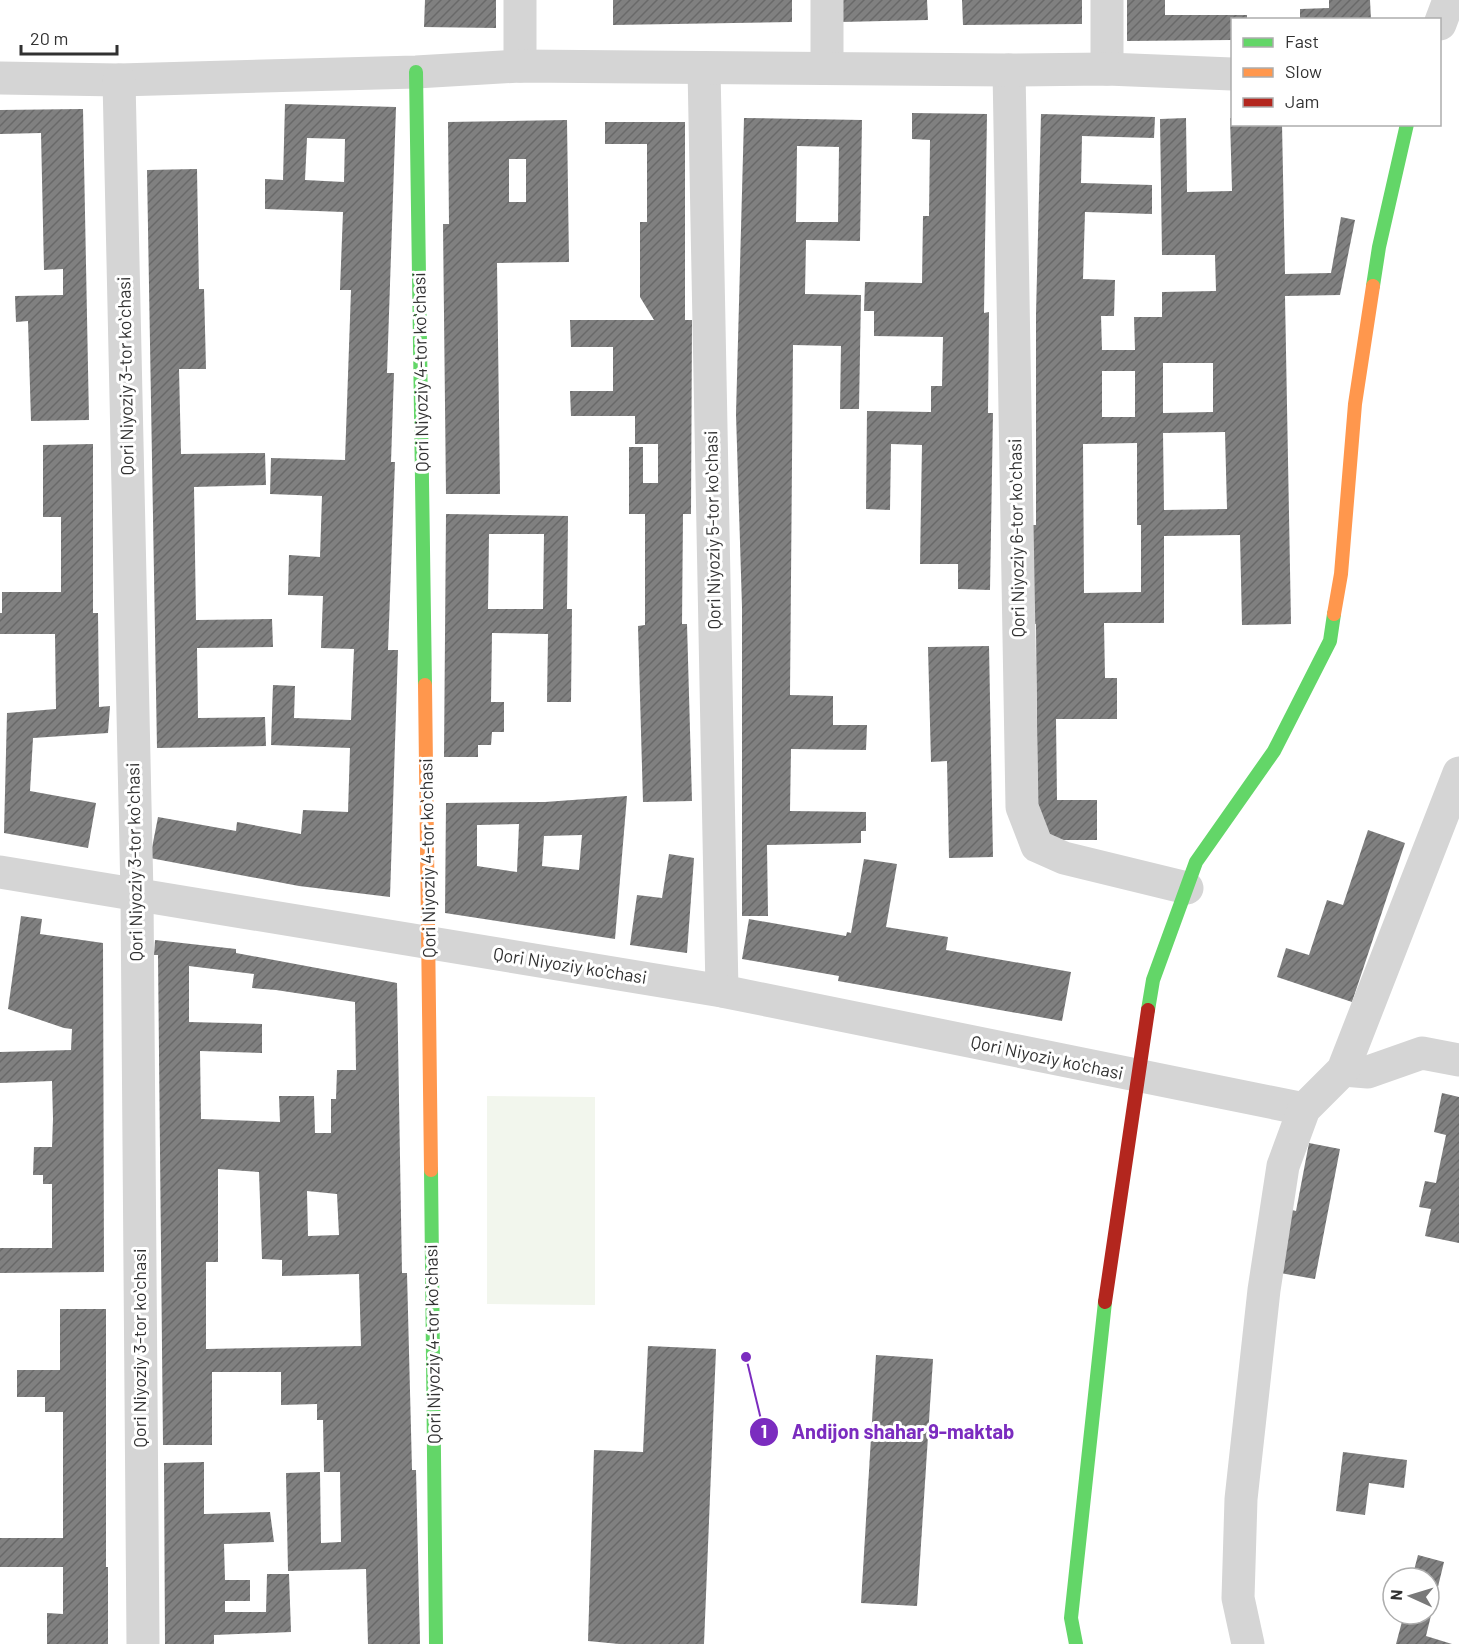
<svg xmlns="http://www.w3.org/2000/svg" width="1459" height="1644" viewBox="0 0 1459 1644" font-family="Barlow,sans-serif">
	<defs>
		<pattern id="building-hatch" width="6" height="6" patternUnits="userSpaceOnUse" patternTransform="scale(1.5)"><rect width="6" height="6" fill="#808080"/><path d="M-1 1l2-2M0 6l6-6M5 7l2-2" fill="none" stroke="#696969"/></pattern>
	</defs>
	<rect width="100%" height="100%" fill="#fff"/>
	<polygon fill="#f2f6ed" points="487,1096 595,1097 595,1305 487,1304"/>
	<g fill="url(#building-hatch)" fill-rule="evenodd">
		<polygon points="425,0 496,0 496,28 424,27"/>
		<polygon points="613,0 792,0 792,22 613,25"/>
		<polygon points="840,0 927,0 928,20 841,22"/>
		<polygon points="962,0 1082,0 1082,24 963,25"/>
		<polygon points="1127,0 1165,0 1165,15 1247,15 1247,20 1232,20 1232,40 1127,41"/>
		<polygon points="1329,0 1370,0 1371,20 1300,20 1300,9 1329,8"/>
		<path d="M285,104l111,3 -9,266h7l-3,89h4l-7,188h10l-8,247 -91,-11 -149,-28 8,-41 78,14 1,-9 64,12 2,-24 45,2 2,-64 -79,-3 2,-60 22,1 -1,32 57,2 3,-71 -33,-1 2,-52 -35,-1 1,-40 31,2 2,-61 -52,-2 1,-36 74,2 6,-170h-11l3,-78 -78,-3v-30l18,1zM307,138l38,1 -1,43 -39,-2z"/>
		<polygon points="83,109 89,420 31,421 28,321 16,322 15,296 63,295 63,269 44,270 41,133 0,134 0,110"/>
		<polygon points="912,113 987,114 984,313 989,312 988,413 993,413 990,590 958,589 958,564 920,564 922,445 891,444 890,510 866,509 867,411 931,412 931,386 942,386 943,337 874,336 874,311 864,311 865,282 922,283 923,216 929,216 930,140 912,139"/>
		<path d="M1041,114l114,3 -1,21 -72,-2 -1,47 71,2v29l-67,-2 -2,67 32,1 -1,36h-13l1,34h33l-1,-33h28v-25l54,-1 -1,-36h-53l-2,-136 26,-1 1,74 45,-1 -2,-73h2v6h50l3,150 46,-1 10,-56 14,3 -15,75 -55,1 6,328 -49,1 -2,-90 -76,1v87h-60l1,55h12v41h-61l1,81h40v40h-59l-2,-216 -7,-1v-98h7v-211zM1163,363h50v49l-50,1zM1102,371h33v46h-33zM1225,432l2,77 -63,1 -1,-77zM1137,443v82h4v67l-57,1 -1,-149z"/>
		<path d="M744,118l118,2 -2,121 -54,-1 -1,54 56,1 -2,114h-19l1,-63 -48,-1 -3,350 43,1v29h34l-1,25 -75,-1 -1,62 76,1v19h-5v12l-94,2 1,71h-26v-309l-6,-193zM797,146l42,1 -1,75h-42z"/>
		<path d="M567,120l2,142 -72,1 3,231h-54l-3,-270h6l-1,-102zM509,159h17v43h-17z"/>
		<polygon points="605,122 685,122 685,320 692,320 691,514 683,514 682,624 687,624 692,801 643,802 638,626 645,625 645,514 629,514 629,447 643,447 643,483 658,483 658,444 635,444 635,416 571,416 570,391 613,391 613,347 571,347 570,320 654,320 640,297 640,222 647,222 647,144 605,144"/>
		<polygon points="197,169 199,289 204,289 206,369 179,369 181,454 265,453 266,485 194,487 196,620 272,619 273,647 197,648 198,718 265,717 266,746 157,748 147,170"/>
		<polygon points="93,444 93,613 98,613 99,707 110,706 108,733 33,738 30,791 96,803 88,848 4,833 7,713 56,709 55,634 0,634 0,613 2,613 2,592 61,592 61,517 43,517 43,445"/>
		<path d="M446,514l122,2 -1,93h5l-1,93h-24l1,-68 -56,-1 -1,69h13v30h-12l-1,13h-13v12h-34zM489,534h55l-1,75h-55z"/>
		<polygon points="989,646 993,857 949,858 947,761 931,762 928,647"/>
		<path d="M627,796l-12,143 -170,-26 1,-110 99,-1zM519,824l-2,48 -40,-6v-41zM582,835l-3,35 -37,-4 2,-30z"/>
		<polygon points="1368,830 1405,843 1352,1002 1277,977 1286,948 1309,955 1327,900 1343,905"/>
		<polygon points="669,854 694,858 687,953 630,945 637,895 662,898"/>
		<polygon points="864,859 897,864 886,927 948,937 946,950 1071,972 1062,1021 838,981 839,976 742,959 749,919 846,936 847,932 851,933"/>
		<polygon points="21,916 42,919 40,934 103,943 104,1272 0,1273 0,1248 52,1248 52,1184 43,1184 43,1175 33,1175 34,1147 52,1147 53,1119 52,1081 0,1083 0,1052 71,1050 72,1029 64,1028 8,1009"/>
		<path d="M155,940l81,9v4l161,30 5,290h5l5,197h4l4,174h-52l-2,-75 -78,2 -2,-98 34,-1 1,71 20,-1 -1,-70h-16l-1,-52h-6v-16l-36,1v-33h-69v73h-49l-5,-490h-4zM189,966l65,8 -2,14 24,2 79,12 1,68h-19l-1,29h-5v34h-16l-1,-37h-35l1,26 -79,-3 -1,-68 62,2v-29l-73,-2zM218,1169l41,3 3,87 20,1v16l77,-2 2,72 -155,3v-87h12zM307,1191l30,3 2,41 -31,1z"/>
		<polygon points="1442,1093 1459,1097 1459,1243 1425,1236 1431,1209 1419,1207 1425,1181 1436,1183 1446,1135 1434,1132"/>
		<polygon points="1309,1143 1340,1149 1315,1279 1280,1273 1292,1210 1296,1211"/>
		<polygon points="60,1309 106,1309 106,1567 108,1567 108,1644 47,1644 47,1613 63,1614 63,1567 0,1567 0,1538 63,1538 63,1412 45,1412 45,1397 17,1397 17,1370 60,1370"/>
		<polygon points="648,1346 716,1349 704,1644 619,1644 588,1641 594,1450 643,1452"/>
		<polygon points="876,1355 933,1359 917,1606 861,1603"/>
		<polygon points="1343,1452 1407,1460 1404,1488 1369,1483 1365,1515 1336,1511"/>
		<polygon points="204,1462 204,1514 270,1512 274,1542 224,1544 225,1580 250,1580 250,1601 225,1601 225,1612 266,1612 267,1574 289,1574 291,1632 214,1635 214,1644 165,1644 164,1463"/>
		<polygon points="1418,1555 1444,1562 1426,1636 1452,1644 1396,1644 1404,1614 1429,1614 1429,1578 1412,1578"/>
	</g>
	<g fill="none" stroke-linecap="round" stroke-linejoin="round">
		<g stroke="#d5d5d5" stroke-width="33">
			<polyline points="520,0 520,66"/>
			<polyline points="827,0 827,67"/>
			<polyline points="1107,0 1107,69"/>
			<polyline points="1440,24 1449,0"/>
			<polyline points="704,68 722,991"/>
			<polyline points="1009,70 1022,807 1037,846 1064,858 1187,888"/>
			<polyline points="0,78 119,80 416,72 520,66 1009,70 1107,69 1232,74"/>
			<polyline points="119,80 137,895 143,1644"/>
			<polyline points="0,872 722,991 1304,1109"/>
			<polyline points="1343,1070 1368,1072 1422,1053 1459,1060"/>
			<polyline points="1248,1644 1238,1598 1241,1499 1264,1290 1283,1166 1304,1109 1343,1070 1459,773"/>
		</g>
		<g stroke="#63d668" stroke-width="14">
			<polyline points="416,72 425,685"/>
			<polyline points="1373,286 1379,247 1407,124"/>
			<polyline points="1148,1010 1153,980 1196,862 1274,751 1330,641 1334,614"/>
			<polyline points="431,1170 436,1644"/>
			<polyline points="1076,1644 1071,1618 1105,1302"/>
		</g>
		<g stroke="#ff974d" stroke-width="14">
			<polyline points="1334,614 1341,574 1355,404 1373,286"/>
			<polyline points="425,685 431,1170"/>
		</g>
		<polyline stroke="#b3261e" stroke-width="14" points="1105,1302 1148,1010"/>
	</g>
	<g text-anchor="middle" stroke-width="6" stroke-linejoin="round" paint-order="stroke">
		<g font-size="18" fill="#313131" stroke="#fff">
			<text transform="translate(421 372) rotate(-91)" y="6">Qori Niyoziy 4-tor koʻchasi</text>
			<text transform="translate(126 376) rotate(-91)" y="6">Qori Niyoziy 3-tor koʻchasi</text>
			<text transform="translate(713 530) rotate(-91)" y="6">Qori Niyoziy 5-tor koʻchasi</text>
			<text transform="translate(1017 538) rotate(-91)" y="6">Qori Niyoziy 6-tor koʻchasi</text>
			<text transform="translate(428 858) rotate(-91)" y="6">Qori Niyoziy 4-tor koʻchasi</text>
			<text transform="translate(135 862) rotate(-91)" y="6">Qori Niyoziy 3-tor koʻchasi</text>
			<text transform="translate(570 966) rotate(9)" y="6">Qori Niyoziy ko'chasi</text>
			<text transform="translate(1047 1058) rotate(12)" y="6">Qori Niyoziy ko'chasi</text>
			<text transform="translate(433 1344) rotate(-91)" y="6">Qori Niyoziy 4-tor koʻchasi</text>
			<text transform="translate(140 1348) rotate(-90)" y="6">Qori Niyoziy 3-tor koʻchasi</text>
		</g>
	</g>
	<path fill="none" stroke="#7b2cbf" stroke-width="2" d="M746 1357L764 1432"/>
	<g fill="#7b2cbf" stroke="#fff" stroke-width="2">
		<circle cx="746" cy="1357" r="6"/>
		<circle cx="764" cy="1432" r="15"/>
	</g>
	<g font-size="18" text-anchor="middle" font-weight="bold" fill="#fff">
		<text x="764" y="1438">1</text>
	</g>
	<g font-size="20" text-anchor="middle" font-weight="bold" fill="#7b2cbf" stroke="#fff" stroke-width="6" stroke-linejoin="round" paint-order="stroke">
		<text x="903" y="1439">Andijon shahar 9-maktab</text>
	</g>
	<rect x="1231" y="18" width="210" height="108" fill="#ffffff" stroke="#adadad" stroke-width="1.5"/>
	<rect x="1243" y="38" width="30" height="9" fill="#63d668" stroke="#adadad" stroke-width="1.5"/>
	<text x="1285" y="48" font-size="18" fill="#313131">Fast</text>
	<rect x="1243" y="68" width="30" height="9" fill="#ff974d" stroke="#adadad" stroke-width="1.5"/>
	<text x="1285" y="78" font-size="18" fill="#313131">Slow</text>
	<rect x="1243" y="98" width="30" height="9" fill="#b3261e" stroke="#adadad" stroke-width="1.5"/>
	<text x="1285" y="108" font-size="18" fill="#313131">Jam</text>
	<g transform="translate(1411 1596) rotate(274)"><circle r="28" fill="#ffffff" stroke="#adadad" stroke-width="1.5"/>
	<path d="M0-4.5L10 22L0 15L-10 22Z" fill="#797979"/>
	<text y="-9" font-size="16" font-weight="bold" text-anchor="middle" fill="#313131">N</text>
	</g>
	<path d="M21 45v9h96v-9" fill="none" stroke="#313131" stroke-width="3"/>
	<text x="30" y="45" font-size="18" fill="#313131" stroke="#ffffff" stroke-width="4.5" paint-order="stroke">20 m</text>
</svg>
